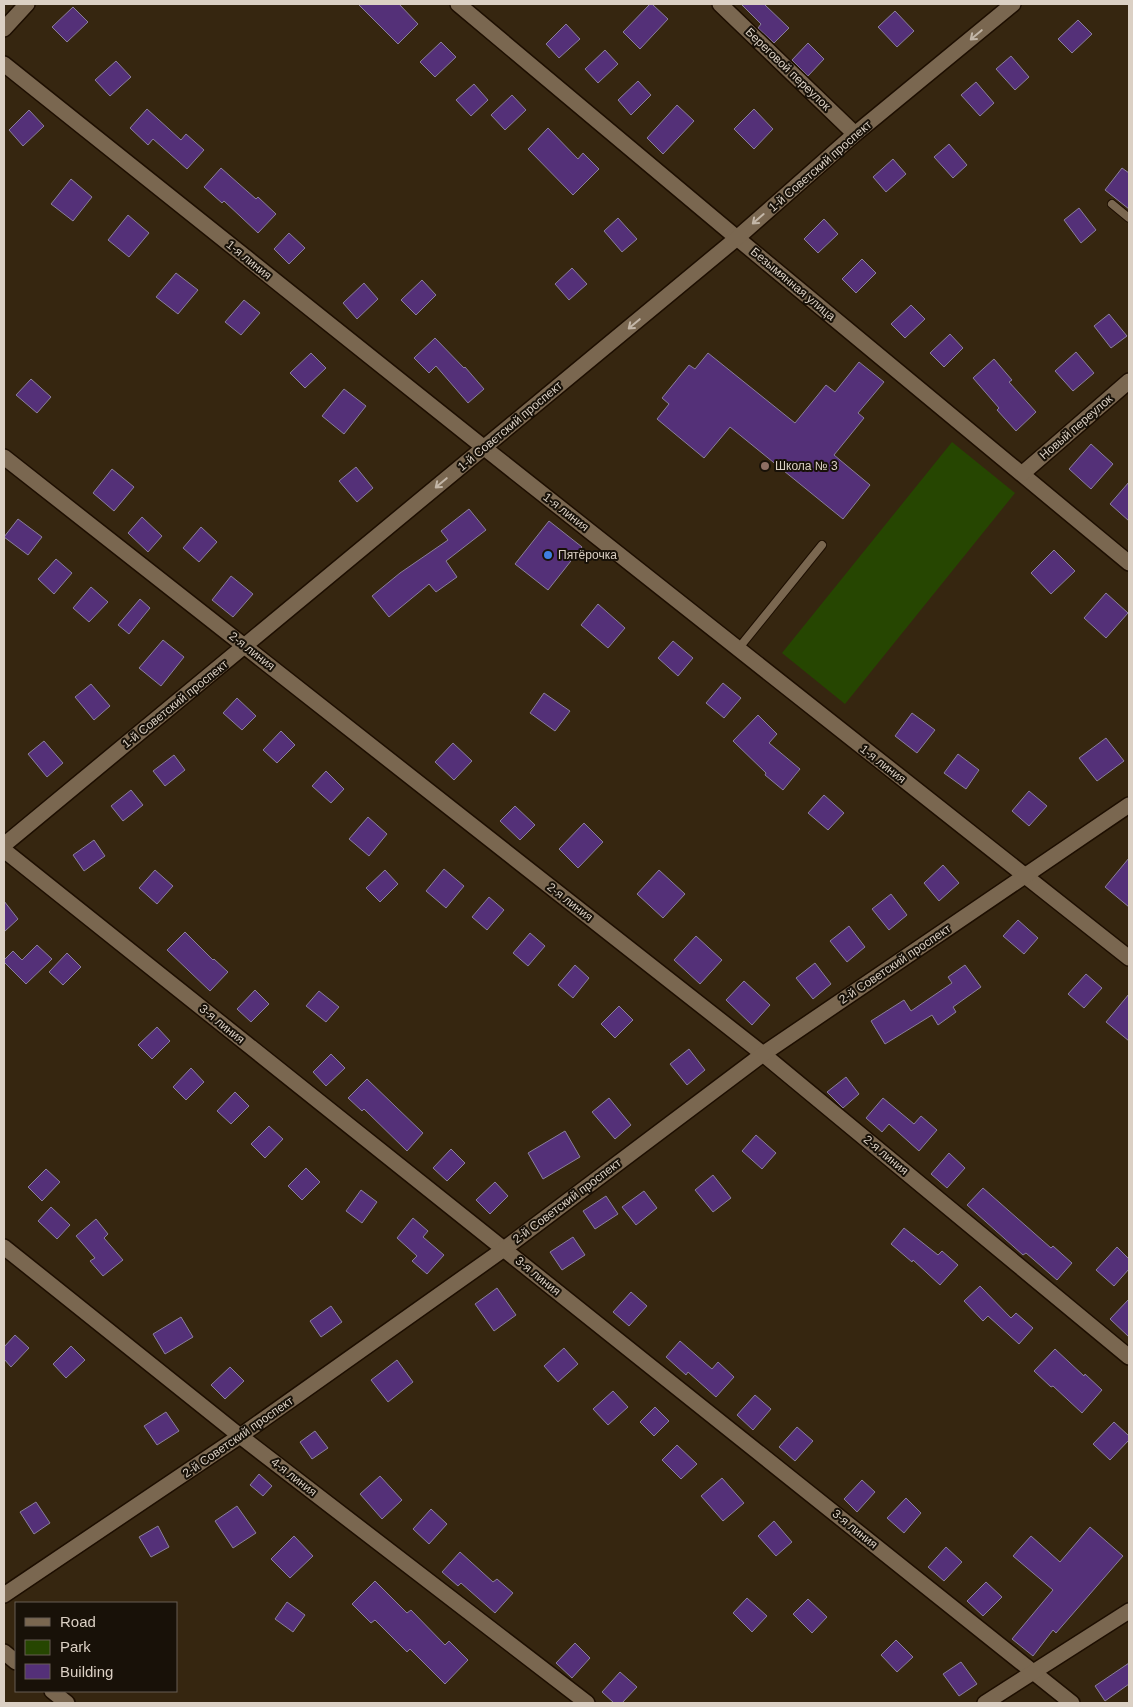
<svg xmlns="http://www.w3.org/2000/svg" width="1133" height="1707" viewBox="0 0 1133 1707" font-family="Arial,sans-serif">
	<rect width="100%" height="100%" fill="#362610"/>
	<polygon fill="#264601" points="952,442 1015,493 845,704 782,653"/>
	<g fill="#543078" stroke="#8a7f9a">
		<polygon points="358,4 399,4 418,24 398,44"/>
		<polygon points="650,4 652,4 668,19 640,49 623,32"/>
		<polygon points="741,4 764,4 789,28 774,43 758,28 761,24"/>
		<polygon points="73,7 88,22 67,42 52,27"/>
		<polygon points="895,11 914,31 897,47 878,27"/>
		<polygon points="1078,20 1092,34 1072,53 1058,39"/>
		<polygon points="566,24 580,39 559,58 546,44"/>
		<polygon points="441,42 456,57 435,77 420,62"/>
		<polygon points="808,43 824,59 808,76 792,60"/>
		<polygon points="605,50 618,64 598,83 585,69"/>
		<polygon points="1011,56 1029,77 1015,90 996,69"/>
		<polygon points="116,61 131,77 110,96 95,80"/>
		<polygon points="638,81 651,95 631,115 618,100"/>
		<polygon points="976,82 994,103 980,116 961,95"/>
		<polygon points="474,84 488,100 471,116 456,100"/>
		<polygon points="512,95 526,110 505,130 491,115"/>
		<polygon points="677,105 694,121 663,154 647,138"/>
		<polygon points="147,109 181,140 186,134 204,150 187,169 153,139 148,145 130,128"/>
		<polygon points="754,109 773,129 754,149 734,129"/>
		<polygon points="29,110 44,126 23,146 9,130"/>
		<polygon points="548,128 578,159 583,153 599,169 573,195 528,149"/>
		<polygon points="949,144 967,165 953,178 934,157"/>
		<polygon points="893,159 906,174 886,192 873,177"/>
		<polygon points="221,168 256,199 258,197 276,214 258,233 224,201 222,203 204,187"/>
		<polygon points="1122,168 1129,173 1129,209 1105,190"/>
		<polygon points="71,179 92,197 73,221 51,204"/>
		<polygon points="1079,208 1096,230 1081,243 1064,220"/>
		<polygon points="128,215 149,233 129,257 108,240"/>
		<polygon points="618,218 637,239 622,252 604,231"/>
		<polygon points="824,219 838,234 818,253 804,239"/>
		<polygon points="289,233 305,248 289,264 274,249"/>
		<polygon points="862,259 876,273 856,293 842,279"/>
		<polygon points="572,268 587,284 569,300 555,284"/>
		<polygon points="176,273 198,290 178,314 156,297"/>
		<polygon points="422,280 436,295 416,315 401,300"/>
		<polygon points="364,283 378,299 357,319 343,303"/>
		<polygon points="244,300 260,313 241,335 225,322"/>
		<polygon points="911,305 925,319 905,338 891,324"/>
		<polygon points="1109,314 1127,336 1111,348 1094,326"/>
		<polygon points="950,334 963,348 944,367 930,353"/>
		<polygon points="435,338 464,368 465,367 484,389 468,403 436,366 429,373 414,358"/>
		<polygon points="1076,352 1094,373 1073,391 1055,371"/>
		<polygon points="311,353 326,368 305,388 290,373"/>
		<polygon points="708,353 795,423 826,385 835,392 859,362 884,382 858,413 864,418 834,455 870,485 843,519 730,427 704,458 657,419 669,404 662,398 689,365 695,369"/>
		<polygon points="994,359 1012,380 1009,382 1036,412 1016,431 997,410 999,408 973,378"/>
		<polygon points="31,379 51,397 37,413 16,395"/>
		<polygon points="344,389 366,406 344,434 322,416"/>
		<polygon points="1091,444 1113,464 1091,489 1069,469"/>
		<polygon points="356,467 373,488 357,502 339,481"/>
		<polygon points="112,469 134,487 114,511 93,493"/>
		<polygon points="1129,482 1129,521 1110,504"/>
		<polygon points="469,509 486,530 446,561 457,577 436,592 429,584 389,617 372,596 400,573 448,540 441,531"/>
		<polygon points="142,517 162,536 148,552 128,533"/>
		<polygon points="18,519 42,537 28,555 4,537"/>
		<polygon points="549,521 582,547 548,590 515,564"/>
		<polygon points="201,527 217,542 199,562 183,548"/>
		<polygon points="1054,550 1075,571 1051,594 1031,573"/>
		<polygon points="56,559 72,573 54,594 38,579"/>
		<polygon points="231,576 253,594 233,617 212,600"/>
		<polygon points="91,587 108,602 89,622 73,608"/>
		<polygon points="1106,593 1128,613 1106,638 1084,618"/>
		<polygon points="140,599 150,608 129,634 118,625"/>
		<polygon points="598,604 625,628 608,648 581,625"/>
		<polygon points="163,640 184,657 161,686 139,668"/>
		<polygon points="673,641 693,658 678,676 658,658"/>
		<polygon points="723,683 741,698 724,718 706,703"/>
		<polygon points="91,684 110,706 94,720 75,697"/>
		<polygon points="544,693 570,711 555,731 530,713"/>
		<polygon points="237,698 256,716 242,730 223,713"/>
		<polygon points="912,713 935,730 917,753 895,736"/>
		<polygon points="758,715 777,734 769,743 800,769 783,790 765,775 766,773 733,741"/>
		<polygon points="281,731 295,745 277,763 263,750"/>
		<polygon points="1106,738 1124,761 1097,781 1079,758"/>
		<polygon points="44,741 63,763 47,777 28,754"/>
		<polygon points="453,743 472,761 454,780 435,762"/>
		<polygon points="958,754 979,770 966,789 944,773"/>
		<polygon points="174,755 185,770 165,786 153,771"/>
		<polygon points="326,771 344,789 331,803 312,786"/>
		<polygon points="131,790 143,805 123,821 111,806"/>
		<polygon points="1029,791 1047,806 1029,826 1012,811"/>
		<polygon points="824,795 844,813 828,830 808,813"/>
		<polygon points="515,806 535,825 520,840 500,821"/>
		<polygon points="368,817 387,834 369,856 349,839"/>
		<polygon points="584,823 603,842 578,868 559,849"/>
		<polygon points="94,840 105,856 84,871 73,855"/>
		<polygon points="1129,858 1129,907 1105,887"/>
		<polygon points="943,865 959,883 939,901 924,883"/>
		<polygon points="444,869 464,886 446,908 426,891"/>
		<polygon points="155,870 173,886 157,904 139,888"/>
		<polygon points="385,870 398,884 380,902 366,888"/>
		<polygon points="659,870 685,894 663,918 637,894"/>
		<polygon points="891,894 907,915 889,930 872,909"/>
		<polygon points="489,897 504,910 487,930 472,917"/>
		<polygon points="4,901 18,919 4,932"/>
		<polygon points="1018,920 1038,938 1024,954 1003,936"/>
		<polygon points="849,926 865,947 847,962 830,941"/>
		<polygon points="185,932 213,960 214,959 228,972 210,991 167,950"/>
		<polygon points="530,933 545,946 528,966 513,953"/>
		<polygon points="696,936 722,960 700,984 674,960"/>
		<polygon points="37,945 52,959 26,984 4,962 4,960 13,951 22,960"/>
		<polygon points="67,953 81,967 63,985 49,972"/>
		<polygon points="815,963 831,984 813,999 796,978"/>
		<polygon points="575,965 589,978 573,998 558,985"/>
		<polygon points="965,965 981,987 953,1007 956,1012 938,1025 932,1015 885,1044 871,1021 904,1000 911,1011 952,983 948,977"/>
		<polygon points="1086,974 1102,988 1084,1008 1068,994"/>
		<polygon points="744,981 770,1005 752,1025 726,1000"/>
		<polygon points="255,990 269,1004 251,1022 237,1009"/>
		<polygon points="319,991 339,1007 326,1022 306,1006"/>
		<polygon points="1129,994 1129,1041 1106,1022"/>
		<polygon points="619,1006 633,1020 615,1038 601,1024"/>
		<polygon points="157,1027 170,1041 152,1059 138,1045"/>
		<polygon points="689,1049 705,1070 687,1085 670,1064"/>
		<polygon points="331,1054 345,1068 326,1086 313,1072"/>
		<polygon points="191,1068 204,1082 186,1100 173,1087"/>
		<polygon points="846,1077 859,1094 843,1108 827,1092"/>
		<polygon points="367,1079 423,1133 407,1151 364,1109 362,1111 348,1098"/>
		<polygon points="235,1092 249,1106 231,1124 217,1111"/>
		<polygon points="609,1098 631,1125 615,1139 592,1112"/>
		<polygon points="883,1098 914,1124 921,1116 937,1130 919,1151 889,1124 882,1132 866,1118"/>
		<polygon points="269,1126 283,1139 265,1158 251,1144"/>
		<polygon points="565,1131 580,1157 543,1179 528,1153"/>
		<polygon points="756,1135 776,1153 762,1169 742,1151"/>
		<polygon points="451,1149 465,1163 447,1181 433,1168"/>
		<polygon points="949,1153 965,1168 947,1188 931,1174"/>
		<polygon points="306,1168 320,1182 302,1200 288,1186"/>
		<polygon points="46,1169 60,1182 42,1201 28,1187"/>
		<polygon points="713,1175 731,1198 713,1212 695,1190"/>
		<polygon points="495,1182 508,1196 490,1214 476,1200"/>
		<polygon points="983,1188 1051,1248 1053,1246 1072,1263 1057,1280 1026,1253 1023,1255 967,1205"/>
		<polygon points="361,1190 377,1202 362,1223 346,1211"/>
		<polygon points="644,1191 657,1208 636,1225 622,1207"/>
		<polygon points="606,1196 618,1214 595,1229 583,1211"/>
		<polygon points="51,1207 70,1225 57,1239 38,1221"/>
		<polygon points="413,1218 428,1231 423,1237 444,1255 427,1274 412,1261 417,1256 397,1238"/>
		<polygon points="96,1219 108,1234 104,1238 123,1260 103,1276 90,1261 95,1258 76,1236"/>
		<polygon points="904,1228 938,1255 942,1251 958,1265 940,1285 913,1260 912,1262 891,1244"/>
		<polygon points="573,1237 585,1255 562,1270 550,1252"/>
		<polygon points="1117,1247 1129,1259 1129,1269 1114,1286 1096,1270"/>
		<polygon points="980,1286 1011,1318 1016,1313 1033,1328 1019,1344 988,1316 983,1321 964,1301"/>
		<polygon points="497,1288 516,1315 494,1331 475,1304"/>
		<polygon points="631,1292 647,1306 629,1326 613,1312"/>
		<polygon points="1129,1299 1129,1337 1110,1319"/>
		<polygon points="331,1306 342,1322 321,1337 310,1321"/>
		<polygon points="181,1317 193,1337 165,1354 153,1334"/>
		<polygon points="15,1335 29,1348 11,1367 4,1359 4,1347"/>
		<polygon points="680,1341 712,1369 718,1362 734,1377 716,1397 688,1372 686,1375 666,1357"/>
		<polygon points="71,1346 85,1360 66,1378 53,1364"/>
		<polygon points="564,1348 578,1364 558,1382 544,1366"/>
		<polygon points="1055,1349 1084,1376 1085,1374 1102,1390 1082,1413 1053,1386 1051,1387 1034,1371"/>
		<polygon points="397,1360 413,1382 388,1402 371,1380"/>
		<polygon points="230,1367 244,1381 225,1399 211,1385"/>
		<polygon points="613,1391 628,1407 608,1425 593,1409"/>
		<polygon points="755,1395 771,1409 753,1430 737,1415"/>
		<polygon points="655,1407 669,1421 654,1436 640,1422"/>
		<polygon points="166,1412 179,1431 157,1445 144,1426"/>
		<polygon points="1114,1422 1129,1436 1129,1440 1110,1460 1093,1444"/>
		<polygon points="797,1427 813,1441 795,1461 779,1447"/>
		<polygon points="315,1431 328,1448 312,1459 300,1442"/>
		<polygon points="677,1445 697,1464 681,1479 662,1460"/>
		<polygon points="259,1474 272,1486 263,1496 250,1485"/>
		<polygon points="380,1476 402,1500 382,1519 360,1494"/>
		<polygon points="722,1478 744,1503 723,1521 701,1496"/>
		<polygon points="862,1480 875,1492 857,1512 844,1499"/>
		<polygon points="906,1498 921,1513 904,1533 887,1518"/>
		<polygon points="36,1502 50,1523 34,1534 20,1512"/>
		<polygon points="237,1506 256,1533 233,1548 215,1521"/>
		<polygon points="431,1509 447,1524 429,1544 413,1529"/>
		<polygon points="774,1521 792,1542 776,1556 758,1536"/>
		<polygon points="158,1526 169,1547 151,1557 139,1537"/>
		<polygon points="1090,1527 1123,1556 1056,1633 1053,1630 1033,1656 1012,1639 1053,1590 1013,1556 1031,1536 1060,1562"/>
		<polygon points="294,1536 313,1556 290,1578 271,1559"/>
		<polygon points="946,1547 962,1562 944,1581 928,1567"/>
		<polygon points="460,1552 493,1582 497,1579 513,1593 495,1613 461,1583 458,1586 442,1572"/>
		<polygon points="375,1581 407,1613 411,1610 445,1645 449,1641 468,1660 445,1684 410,1649 407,1652 375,1620 371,1623 352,1604"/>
		<polygon points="986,1582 1002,1597 983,1616 967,1601"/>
		<polygon points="747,1598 767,1616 752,1632 733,1613"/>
		<polygon points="808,1599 827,1617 812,1633 793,1614"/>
		<polygon points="287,1602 305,1615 293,1632 275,1619"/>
		<polygon points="896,1640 913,1657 897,1672 881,1655"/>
		<polygon points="575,1643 590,1658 572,1678 556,1663"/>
		<polygon points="961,1662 977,1684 959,1696 943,1674"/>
		<polygon points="1129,1663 1129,1684 1105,1701 1095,1686"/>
		<polygon points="620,1672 637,1687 622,1703 614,1703 602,1692"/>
	</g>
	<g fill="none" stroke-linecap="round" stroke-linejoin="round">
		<defs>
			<g id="lane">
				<polyline points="1112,204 1129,218"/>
				<polyline points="738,649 822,545"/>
			</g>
			<g id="street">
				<polyline points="458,4 737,238 1129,563"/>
				<polyline points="720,4 855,134"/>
				<polyline points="4,29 27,4"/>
				<polyline points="4,64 482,446 1129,958"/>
				<polyline points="4,457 763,1054 1129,1357"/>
				<polyline points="1023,473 1129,381"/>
				<polyline points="4,845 737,238 855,134 1013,4"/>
				<polyline points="4,850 1072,1703"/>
				<polyline points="4,1247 240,1436 587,1703"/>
				<polyline points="4,1595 240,1436 504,1249 763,1054 1129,805"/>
				<polyline points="4,1652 16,1662"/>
				<polyline points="52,1691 67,1703"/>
				<polyline points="985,1703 1129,1611"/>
			</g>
		</defs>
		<use href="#lane" stroke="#1d0e00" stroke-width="10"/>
		<use href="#street" stroke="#1d0e00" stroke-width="18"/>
		<use href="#lane" stroke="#7a6750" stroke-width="8"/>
		<use href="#street" stroke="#7a6750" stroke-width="15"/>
	</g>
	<defs><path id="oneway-shaft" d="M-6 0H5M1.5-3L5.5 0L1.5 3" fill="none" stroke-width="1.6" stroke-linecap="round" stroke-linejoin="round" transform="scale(1.25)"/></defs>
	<g stroke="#c3b6a7">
		<use href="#oneway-shaft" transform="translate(976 35) rotate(140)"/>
		<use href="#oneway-shaft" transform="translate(758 219) rotate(139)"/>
		<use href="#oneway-shaft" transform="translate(634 324) rotate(140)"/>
		<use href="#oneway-shaft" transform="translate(441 483) rotate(140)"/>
	</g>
	<circle fill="#8d6e63" stroke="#181108" stroke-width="2" cx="765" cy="466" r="5"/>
	<circle fill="#3f7fe0" stroke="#181108" stroke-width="2" cx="548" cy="555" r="5"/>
	<g text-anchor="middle" stroke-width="4" stroke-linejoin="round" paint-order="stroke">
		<g font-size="12" fill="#dbd0c4" stroke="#181108">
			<text transform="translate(788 69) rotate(44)" y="4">Береговой переулок</text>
			<text transform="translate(820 166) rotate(-41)" y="4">1-й Советский проспект</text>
			<text transform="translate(249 260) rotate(39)" y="4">1-я линия</text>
			<text transform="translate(793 284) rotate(40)" y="4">Безымянная улица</text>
			<text transform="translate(510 426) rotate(-40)" y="4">1-й Советский проспект</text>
			<text transform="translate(1076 427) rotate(-41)" y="4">Новый переулок</text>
			<text transform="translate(566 512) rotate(38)" y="4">1-я линия</text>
			<text transform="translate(252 651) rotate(38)" y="4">2-я линия</text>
			<text transform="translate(175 704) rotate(-39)" y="4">1-й Советский проспект</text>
			<text transform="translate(883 764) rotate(38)" y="4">1-я линия</text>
			<text transform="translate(570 902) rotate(38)" y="4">2-я линия</text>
			<text transform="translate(895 964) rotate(-34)" y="4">2-й Советский проспект</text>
			<text transform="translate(222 1024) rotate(39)" y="4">3-я линия</text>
			<text transform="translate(886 1155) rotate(40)" y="4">2-я линия</text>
			<text transform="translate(567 1201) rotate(-37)" y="4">2-й Советский проспект</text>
			<text transform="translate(538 1276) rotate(39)" y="4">3-я линия</text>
			<text transform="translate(238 1437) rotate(-35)" y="4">2-й Советский проспект</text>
			<text transform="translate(294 1477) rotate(38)" y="4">4-я линия</text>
			<text transform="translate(855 1529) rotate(39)" y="4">3-я линия</text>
		</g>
		<g font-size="12" fill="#dbd0c4" stroke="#181108" text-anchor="start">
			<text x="775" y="470">Школа № 3</text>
			<text x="558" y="559">Пятёрочка</text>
		</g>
	</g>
	<rect width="1133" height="1707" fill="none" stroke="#dbd0c4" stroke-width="10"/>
	<rect x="15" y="1602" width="162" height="90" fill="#181108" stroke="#665d53"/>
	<rect x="25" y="1618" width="25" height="8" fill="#7a6750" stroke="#665d53"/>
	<text x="60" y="1627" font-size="15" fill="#dbd0c4">Road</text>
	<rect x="25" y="1640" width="25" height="15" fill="#264601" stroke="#665d53"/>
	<text x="60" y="1652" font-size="15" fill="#dbd0c4">Park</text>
	<rect x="25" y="1664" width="25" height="15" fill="#543078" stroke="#665d53"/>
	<text x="60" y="1677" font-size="15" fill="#dbd0c4">Building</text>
</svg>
